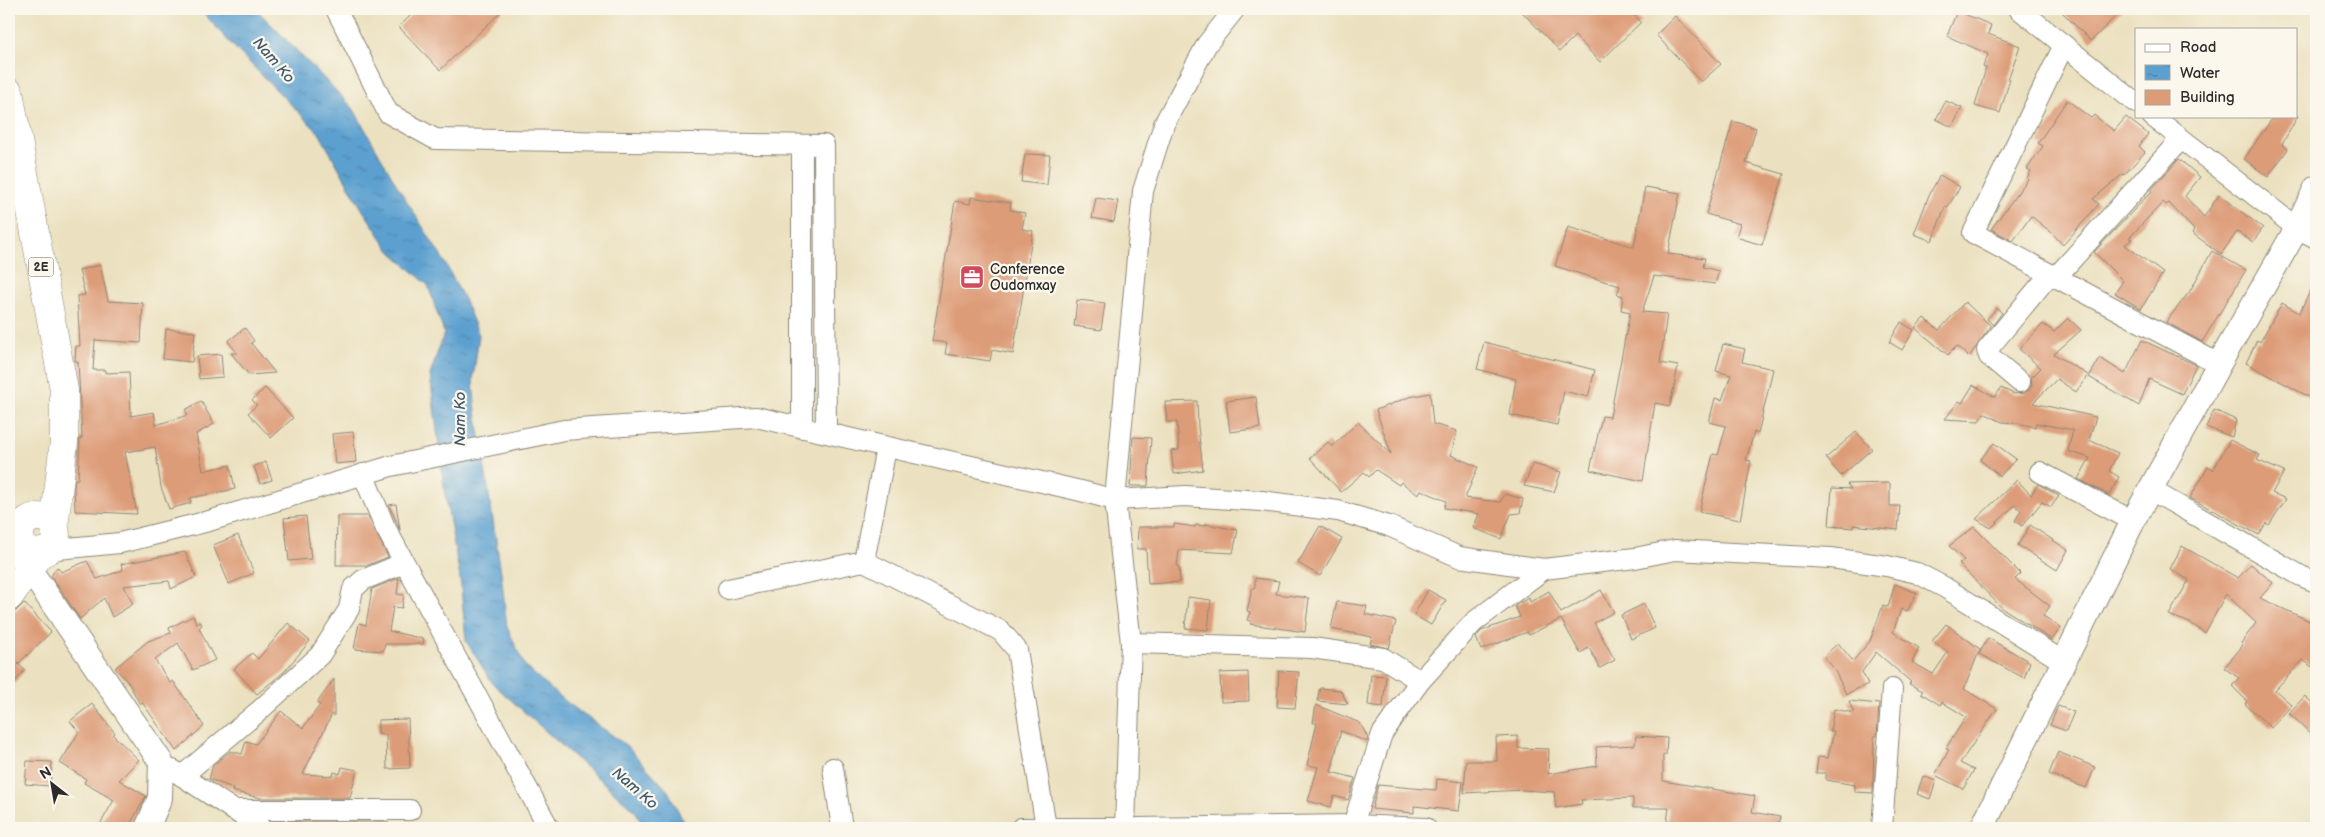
<svg xmlns="http://www.w3.org/2000/svg" width="2325" height="837" viewBox="0 0 2325 837" font-family="'Balsamiq Sans',sans-serif">
	<defs>
		<pattern id="water-ripples" width="26" height="14" patternUnits="userSpaceOnUse" patternTransform="scale(1.25)"><rect width="26" height="14" fill="#5ca0d0"/><path d="M2 4q2-2 4 0t4 0M15 11q2-2 4 0t4 0" fill="none" stroke="#4c83a9"/></pattern>
	</defs>
	<rect width="100%" height="100%" fill="#fbf7ec"/>
	<filter id="ink" filterUnits="userSpaceOnUse"><feTurbulence type="fractalNoise" baseFrequency=".02" numOctaves="2"/><feDisplacementMap in="SourceGraphic" scale="10" xChannelSelector="R" yChannelSelector="G"/><feConvolveMatrix kernelMatrix="1 2 1 2 8 2 1 2 1" color-interpolation-filters="sRGB"/></filter>
	<filter id="wash" filterUnits="userSpaceOnUse"><feTurbulence type="fractalNoise" baseFrequency=".0096" numOctaves="4" result="noise"/><feDisplacementMap in="SourceGraphic" scale="20" xChannelSelector="R" yChannelSelector="G"/><feGaussianBlur stdDeviation="1.12" result="paint"/><feColorMatrix in="noise" values="0 0 0 0 0 0 0 0 0 0 0 0 0 0 0 0 0 1.4 0 .05"/><feComposite in="paint" operator="in"/></filter>
	<g filter="url(#wash)">
		<rect width="100%" height="100%" fill="#ebe1c0"/>
		<polygon fill="url(#water-ripples)" stroke="#44667e" points="200,9 256,9 353,108 398,187 444,261 464,299 479,335 473,380 475,404 501,572 507,627 525,666 561,698 627,746 668,791 687,828 644,828 636,812 493,684 466,641 460,578 445,494 430,375 444,333 428,285 390,251 362,209 319,133 231,44"/>
		<g id="blocks">
			<g fill="#dd9c78">
				<polygon points="417,9 504,9 440,70 399,27"/>
				<polygon points="1519,9 1628,9 1641,22 1600,62 1575,36 1560,51"/>
				<polygon points="2059,9 2123,9 2091,41"/>
				<polygon points="1957,11 1991,25 1988,34 2020,46 2008,79 2010,79 2000,113 1975,106 1986,68 1983,67 1988,54 1947,36"/>
				<polygon points="1675,16 1721,64 1701,82 1656,35"/>
				<polygon points="2067,100 2091,118 2094,115 2114,131 2126,117 2148,134 2139,146 2145,152 2124,175 2123,174 2093,199 2099,204 2063,245 2052,233 2031,216 2013,241 1991,229 2028,179 2027,178 2031,171 2027,169 2043,146 2038,143"/>
				<polygon points="1946,101 1962,108 1952,127 1936,119"/>
				<polygon points="2274,116 2298,116 2282,144 2288,149 2268,177 2244,159"/>
				<polygon points="1733,121 1756,128 1746,163 1784,174 1762,245 1736,237 1740,224 1706,214"/>
				<polygon points="1025,154 1050,155 1047,185 1021,182"/>
				<polygon points="2179,159 2200,177 2185,196 2204,217 2219,195 2263,228 2253,242 2237,232 2221,254 2192,233 2194,230 2169,203 2166,205 2163,202 2129,238 2132,239 2125,245 2163,273 2141,309 2115,293 2123,281 2094,252 2152,191 2151,190"/>
				<polygon points="1940,175 1960,187 1947,208 1945,207 1932,241 1914,234 1929,195"/>
				<polygon points="1645,187 1680,193 1668,254 1705,258 1703,267 1719,271 1715,284 1654,276 1642,312 1667,314 1660,363 1678,366 1670,406 1655,403 1643,481 1590,470 1602,416 1610,417 1630,312 1621,310 1623,296 1617,294 1620,286 1555,266 1568,227 1634,247"/>
				<polygon points="971,197 1011,203 1010,210 1025,213 1022,229 1033,231 1013,354 992,350 990,361 945,354 947,343 932,341 955,201 970,204"/>
				<polygon points="1096,198 1118,201 1114,222 1092,218"/>
				<polygon points="2212,251 2246,270 2202,342 2166,322 2190,291"/>
				<polygon points="100,265 108,301 143,303 141,343 95,340 93,370 105,370 105,373 129,372 131,416 154,412 156,425 188,415 185,410 201,401 214,424 196,434 203,471 230,465 235,489 190,498 191,503 169,509 161,487 155,447 125,452 137,514 75,511 74,487 75,479 78,479 80,438 82,438 78,362 75,361 76,346 80,346 77,296 85,295 79,270"/>
				<polygon points="2316,280 2316,392 2313,399 2246,363 2257,340 2260,342 2282,303 2299,313"/>
				<polygon points="1077,300 1105,303 1101,330 1074,326"/>
				<polygon points="1965,302 1991,326 1969,357 1957,346 1948,355 1915,328 1924,318 1939,330"/>
				<polygon points="1997,308 2002,313 1993,325 1987,319"/>
				<polygon points="2068,318 2081,330 2054,354 2088,375 2076,392 2057,379 2033,403 2096,417 2089,440 2118,453 2109,471 2119,477 2109,495 2078,479 2090,458 2068,451 2073,430 2036,423 2035,427 2017,423 2002,422 1984,413 1979,421 1945,419 1959,401 1962,403 1973,385 1995,397 2001,388 2014,394 2024,393 2029,390 2032,385 2031,378 2041,368 2019,349 2043,324 2054,332"/>
				<polygon points="1901,322 1914,330 1902,350 1889,342"/>
				<polygon points="245,328 254,341 251,343 275,373 249,375 231,353 237,353 228,341"/>
				<polygon points="166,329 195,332 192,362 163,359"/>
				<polygon points="2142,340 2196,365 2182,394 2149,379 2139,406 2089,377 2100,358 2125,374"/>
				<polygon points="1484,342 1595,370 1588,397 1564,391 1557,425 1510,415 1516,379 1477,369"/>
				<polygon points="1723,344 1745,349 1742,362 1773,369 1758,434 1754,432 1746,460 1751,461 1740,520 1699,512 1713,454 1718,455 1726,426 1709,422 1715,398 1722,400 1731,375 1716,371"/>
				<polygon points="221,354 223,377 199,379 197,356"/>
				<polygon points="265,388 293,418 271,438 248,413 257,405 252,400"/>
				<polygon points="1430,393 1433,424 1457,431 1451,455 1478,467 1465,498 1500,502 1505,494 1523,499 1520,513 1511,514 1501,539 1473,528 1479,514 1444,508 1446,501 1421,490 1418,495 1401,482 1399,485 1376,470 1369,477 1364,472 1341,492 1310,458 1328,442 1332,447 1358,422 1391,454 1376,410 1409,397"/>
				<polygon points="1256,397 1260,428 1230,432 1226,401"/>
				<polygon points="1197,401 1198,427 1203,470 1174,474 1171,451 1179,450 1177,422 1167,422 1165,402"/>
				<polygon points="2214,410 2236,420 2232,437 2206,427"/>
				<polygon points="353,432 356,462 335,464 332,434"/>
				<polygon points="1856,432 1872,449 1841,476 1826,458"/>
				<polygon points="1133,437 1151,438 1148,486 1130,486"/>
				<polygon points="2230,440 2260,455 2257,460 2284,472 2272,493 2286,499 2269,525 2266,523 2259,535 2190,498 2208,467 2213,470"/>
				<polygon points="1994,443 2016,459 2000,476 1980,460"/>
				<polygon points="266,462 272,480 260,484 254,466"/>
				<polygon points="1533,464 1561,472 1554,492 1524,486"/>
				<polygon points="2017,480 2031,495 2038,484 2059,496 2051,507 2042,502 2022,526 2015,521 2021,510 2015,505 1991,528 1976,519"/>
				<polygon points="1890,483 1890,506 1900,506 1898,530 1853,525 1853,528 1829,526 1832,488 1851,489 1847,484"/>
				<polygon points="396,504 400,530 389,505"/>
				<polygon points="306,516 311,559 289,561 284,518"/>
				<polygon points="337,516 368,516 388,557 368,565 336,565"/>
				<polygon points="1174,524 1195,527 1196,525 1205,526 1205,524 1238,530 1233,553 1179,550 1177,566 1179,567 1180,582 1148,584 1146,549 1137,549 1138,527 1174,527"/>
				<polygon points="2030,525 2068,550 2057,570 2018,545"/>
				<polygon points="1320,526 1342,539 1320,576 1298,563"/>
				<polygon points="1974,527 2021,574 2015,579 2050,606 2043,616 2061,627 2052,640 2001,607 1959,564 1964,560 1949,546"/>
				<polygon points="238,535 254,573 229,584 213,545"/>
				<polygon points="2182,546 2238,578 2251,564 2273,583 2260,598 2316,624 2316,670 2303,660 2275,690 2292,705 2271,728 2245,704 2247,701 2232,686 2239,678 2224,668 2243,645 2241,643 2256,623 2226,594 2205,633 2190,623 2169,615 2189,580 2170,569"/>
				<polygon points="185,552 196,577 171,589 169,581 124,586 133,604 112,617 104,598 80,619 51,576 57,567 61,572 87,561 97,579 123,570 121,564"/>
				<polygon points="399,578 397,594 404,595 402,608 393,607 389,631 424,639 423,644 385,644 383,651 354,649 359,623 366,625 372,589"/>
				<polygon points="1255,578 1279,581 1276,594 1309,598 1305,632 1250,624 1252,622 1247,620 1250,612 1247,611 1252,589 1255,587"/>
				<polygon points="1895,584 1917,593 1907,611 1901,609 1893,632 1919,648 1912,662 1933,674 1948,652 1932,641 1946,624 1980,649 1964,689 1997,709 1960,763 1974,770 1963,789 1935,775 1949,750 1946,748 1966,717 1942,702 1940,705 1921,693 1923,691 1909,684 1911,682 1876,652 1862,672 1868,684 1846,694 1834,669 1824,656 1838,643 1853,661 1870,641 1883,605 1888,607"/>
				<polygon points="1428,590 1446,600 1431,625 1414,615"/>
				<polygon points="1601,590 1614,612 1594,623 1615,660 1600,668 1589,648 1580,653 1561,619 1529,635 1527,632 1481,650 1476,637 1481,631 1520,617 1515,606 1519,603 1529,598 1530,602 1549,591 1561,613"/>
				<polygon points="1188,597 1211,600 1208,630 1185,628"/>
				<polygon points="1337,602 1367,606 1365,614 1396,621 1389,648 1370,644 1372,637 1331,629"/>
				<polygon points="24,603 51,632 18,664 25,670 9,689 9,612 16,611"/>
				<polygon points="1644,604 1655,628 1631,639 1621,615"/>
				<polygon points="193,616 197,624 200,622 202,625 199,628 215,660 193,670 178,643 155,660 170,683 173,681 204,726 176,751 142,702 140,704 128,682 115,668 148,641 171,633 169,628"/>
				<polygon points="288,623 310,641 284,672 257,694 234,669 252,653 258,659"/>
				<polygon points="1988,638 2030,662 2024,678 1979,654"/>
				<polygon points="1279,671 1299,672 1295,708 1277,707"/>
				<polygon points="1248,672 1249,701 1221,702 1220,673"/>
				<polygon points="1371,675 1386,676 1383,707 1368,705"/>
				<polygon points="334,679 334,716 332,714 303,774 333,776 334,772 340,774 342,767 357,770 350,798 260,798 232,791 233,788 209,779 213,765 231,751 242,754 246,741 256,744 281,711 303,728 320,705 317,703"/>
				<polygon points="1320,688 1340,690 1348,704 1317,701"/>
				<polygon points="2305,696 2316,707 2316,739 2289,713"/>
				<polygon points="1849,701 1879,704 1877,736 1874,736 1873,793 1855,792 1855,785 1826,780 1826,773 1816,773 1818,757 1828,758 1834,731 1830,731 1834,709 1854,713"/>
				<polygon points="92,704 115,733 113,735 139,760 119,780 146,796 128,828 98,828 114,800 84,783 86,779 60,763 79,732 70,721"/>
				<polygon points="1316,705 1360,723 1368,738 1367,742 1341,731 1331,772 1355,778 1348,800 1334,796 1331,807 1308,801 1318,767 1307,765 1317,723 1313,723"/>
				<polygon points="2058,706 2074,712 2066,731 2050,725"/>
				<polygon points="408,719 410,768 387,769 386,735 378,734 378,720"/>
				<polygon points="1518,736 1518,748 1549,749 1548,774 1597,766 1596,747 1635,745 1636,736 1667,738 1666,755 1663,755 1663,781 1755,796 1752,812 1780,817 1777,828 1703,828 1667,822 1669,808 1633,808 1633,798 1581,800 1582,804 1556,808 1554,792 1523,790 1464,793 1466,761 1497,761 1496,737"/>
				<polygon points="2058,752 2095,767 2086,788 2049,774"/>
				<polygon points="27,761 52,762 50,786 25,784"/>
				<polygon points="1923,776 1936,781 1930,799 1917,794"/>
				<polygon points="1437,779 1463,782 1459,811 1414,806 1414,813 1372,809 1378,785 1436,790"/>
				<polygon points="271,822 388,822 388,828 273,828"/>
			</g>
		</g>
	</g>
	<g filter="url(#ink)">
		<use href="#blocks" fill-opacity="0" stroke="#8b8676" stroke-width="1"/>
		<g fill="none" stroke-linecap="round" stroke-linejoin="round">
			<defs>
				<g id="minor">
					<polyline points="336,9 388,113 435,139 824,145 826,433"/>
					<polyline points="1235,9 1207,44 1164,124 1143,191 1115,500 1185,496 1262,501 1338,511 1389,526 1459,557 1544,569 1635,558 1675,550 1831,558 1887,566 1917,573 1944,587 2064,662"/>
					<polyline points="2019,9 2136,103"/>
					<polyline points="2064,45 1973,233 2219,364"/>
					<polyline points="2152,116 2297,228 2316,238"/>
					<polyline points="802,145 802,428"/>
					<polyline points="2056,277 2181,139"/>
					<polyline points="2020,382 1989,356 1987,350 2050,274"/>
					<polyline points="2040,472 2133,521"/>
					<polyline points="363,474 385,527 549,828"/>
					<polyline points="2151,490 2301,576 2316,582"/>
					<polyline points="47,550 120,543 209,521 391,466 564,430 756,417 1081,491 1115,500 1131,643 1125,828"/>
					<polyline points="9,556 12,557"/>
					<polyline points="864,561 886,448"/>
					<polyline points="728,589 864,561 1001,631 1017,650 1046,827"/>
					<polyline points="1131,643 1312,648 1383,658 1420,681"/>
					<polyline points="833,768 842,828"/>
					<polyline points="173,770 261,828"/>
					<polyline points="182,776 259,711 320,655 349,609 353,589 363,580 404,563"/>
					<polyline points="233,810 410,810"/>
					<polyline points="1353,825 1382,734 1420,681 1474,622 1544,569"/>
					<polyline points="1021,828 1116,828"/>
					<polyline points="1138,828 1353,825 1426,828"/>
					<polyline points="1882,828 1892,689"/>
				</g>
				<g id="tertiary">
					<polyline points="30,570 161,762 160,798 147,828"/>
					<polyline points="1982,828 2133,521 2219,364 2297,228 2316,188"/>
				</g>
				<g id="trunk">
					<polyline points="9,92 64,390 64,442 54,527"/>
					<circle cx="38" cy="535" r="18"/>
					<polyline points="9,597 41,552"/>
				</g>
			</defs>
			<use href="#minor" stroke="#8b8676" stroke-width="22"/>
			<use href="#tertiary" stroke="#8b8676" stroke-width="26"/>
			<use href="#trunk" stroke="#8b8676" stroke-width="29"/>
			<use href="#minor" stroke="#fff" stroke-width="20"/>
			<use href="#tertiary" stroke="#fff" stroke-width="24"/>
			<use href="#trunk" stroke="#fff" stroke-width="28"/>
		</g>
	</g>
	<defs>
		<symbol id="office-square" viewBox="-11 -11 22 22"><rect x="-9" y="-9" width="18" height="18" rx="4" fill="#d1495b" stroke="#fbf7ec"/><path d="M-6-3h4V-5.5h4V-3h4V5H-6ZM-1-4.5V-3h2v-1.5ZM-6 0V1H6V0Z" fill="#fff"/></symbol>
	</defs>
	<g fill-rule="evenodd">
		<use href="#office-square" x="958" y="263" width="28" height="28"/>
	</g>
	<g text-anchor="middle" stroke-width="4.5" stroke-linejoin="round" paint-order="stroke">
		<rect fill="#fbf7ec" stroke="#696865" stroke-width="1" x="28.5" y="257.5" width="25" height="19" rx="4"/>
		<g font-size="12" font-weight="bold" fill="#2b2b2b">
			<text x="41" y="271">2E</text>
		</g>
		<g font-size="14" fill="#2b2b2b" stroke="#fbf7ec" text-anchor="start">
			<text x="990" y="274">Conference<tspan x="990" dy="16">Oudomxay</tspan></text>
		</g>
		<g font-size="15" font-style="italic" fill="#3f5a6d" stroke="#fbf7ec">
			<text transform="translate(274 60) rotate(49)" y="5">Nam Ko</text>
			<text transform="translate(460 419) rotate(-90)" y="5">Nam Ko</text>
			<text transform="translate(635 788) rotate(41)" y="5">Nam Ko</text>
		</g>
	</g>
	<rect width="2325" height="837" fill="none" stroke="#fbf7ec" stroke-width="30"/>
	<rect x="2135" y="28" width="162" height="90" fill="#fbf7ec" stroke="#a8a59f"/>
	<rect x="2145" y="44" width="25" height="8" fill="#ffffff" stroke="#a8a59f"/>
	<text x="2180" y="52" font-size="15" fill="#2b2b2b">Road</text>
	<rect x="2145" y="65" width="25" height="15" fill="url(#water-ripples)" stroke="#a8a59f"/>
	<text x="2180" y="78" font-size="15" fill="#2b2b2b">Water</text>
	<rect x="2145" y="90" width="25" height="15" fill="#dd9c78" stroke="#a8a59f"/>
	<text x="2180" y="102" font-size="15" fill="#2b2b2b">Building</text>
	<g transform="translate(52 784) rotate(329)" stroke="#fbf7ec" stroke-width="4" paint-order="stroke">
	<path d="M0-4L9 19L0 12L-9 19Z" fill="#2b2b2b"/>
	<text y="-8" font-size="14" font-weight="bold" text-anchor="middle" fill="#2b2b2b">N</text>
	</g>
</svg>
